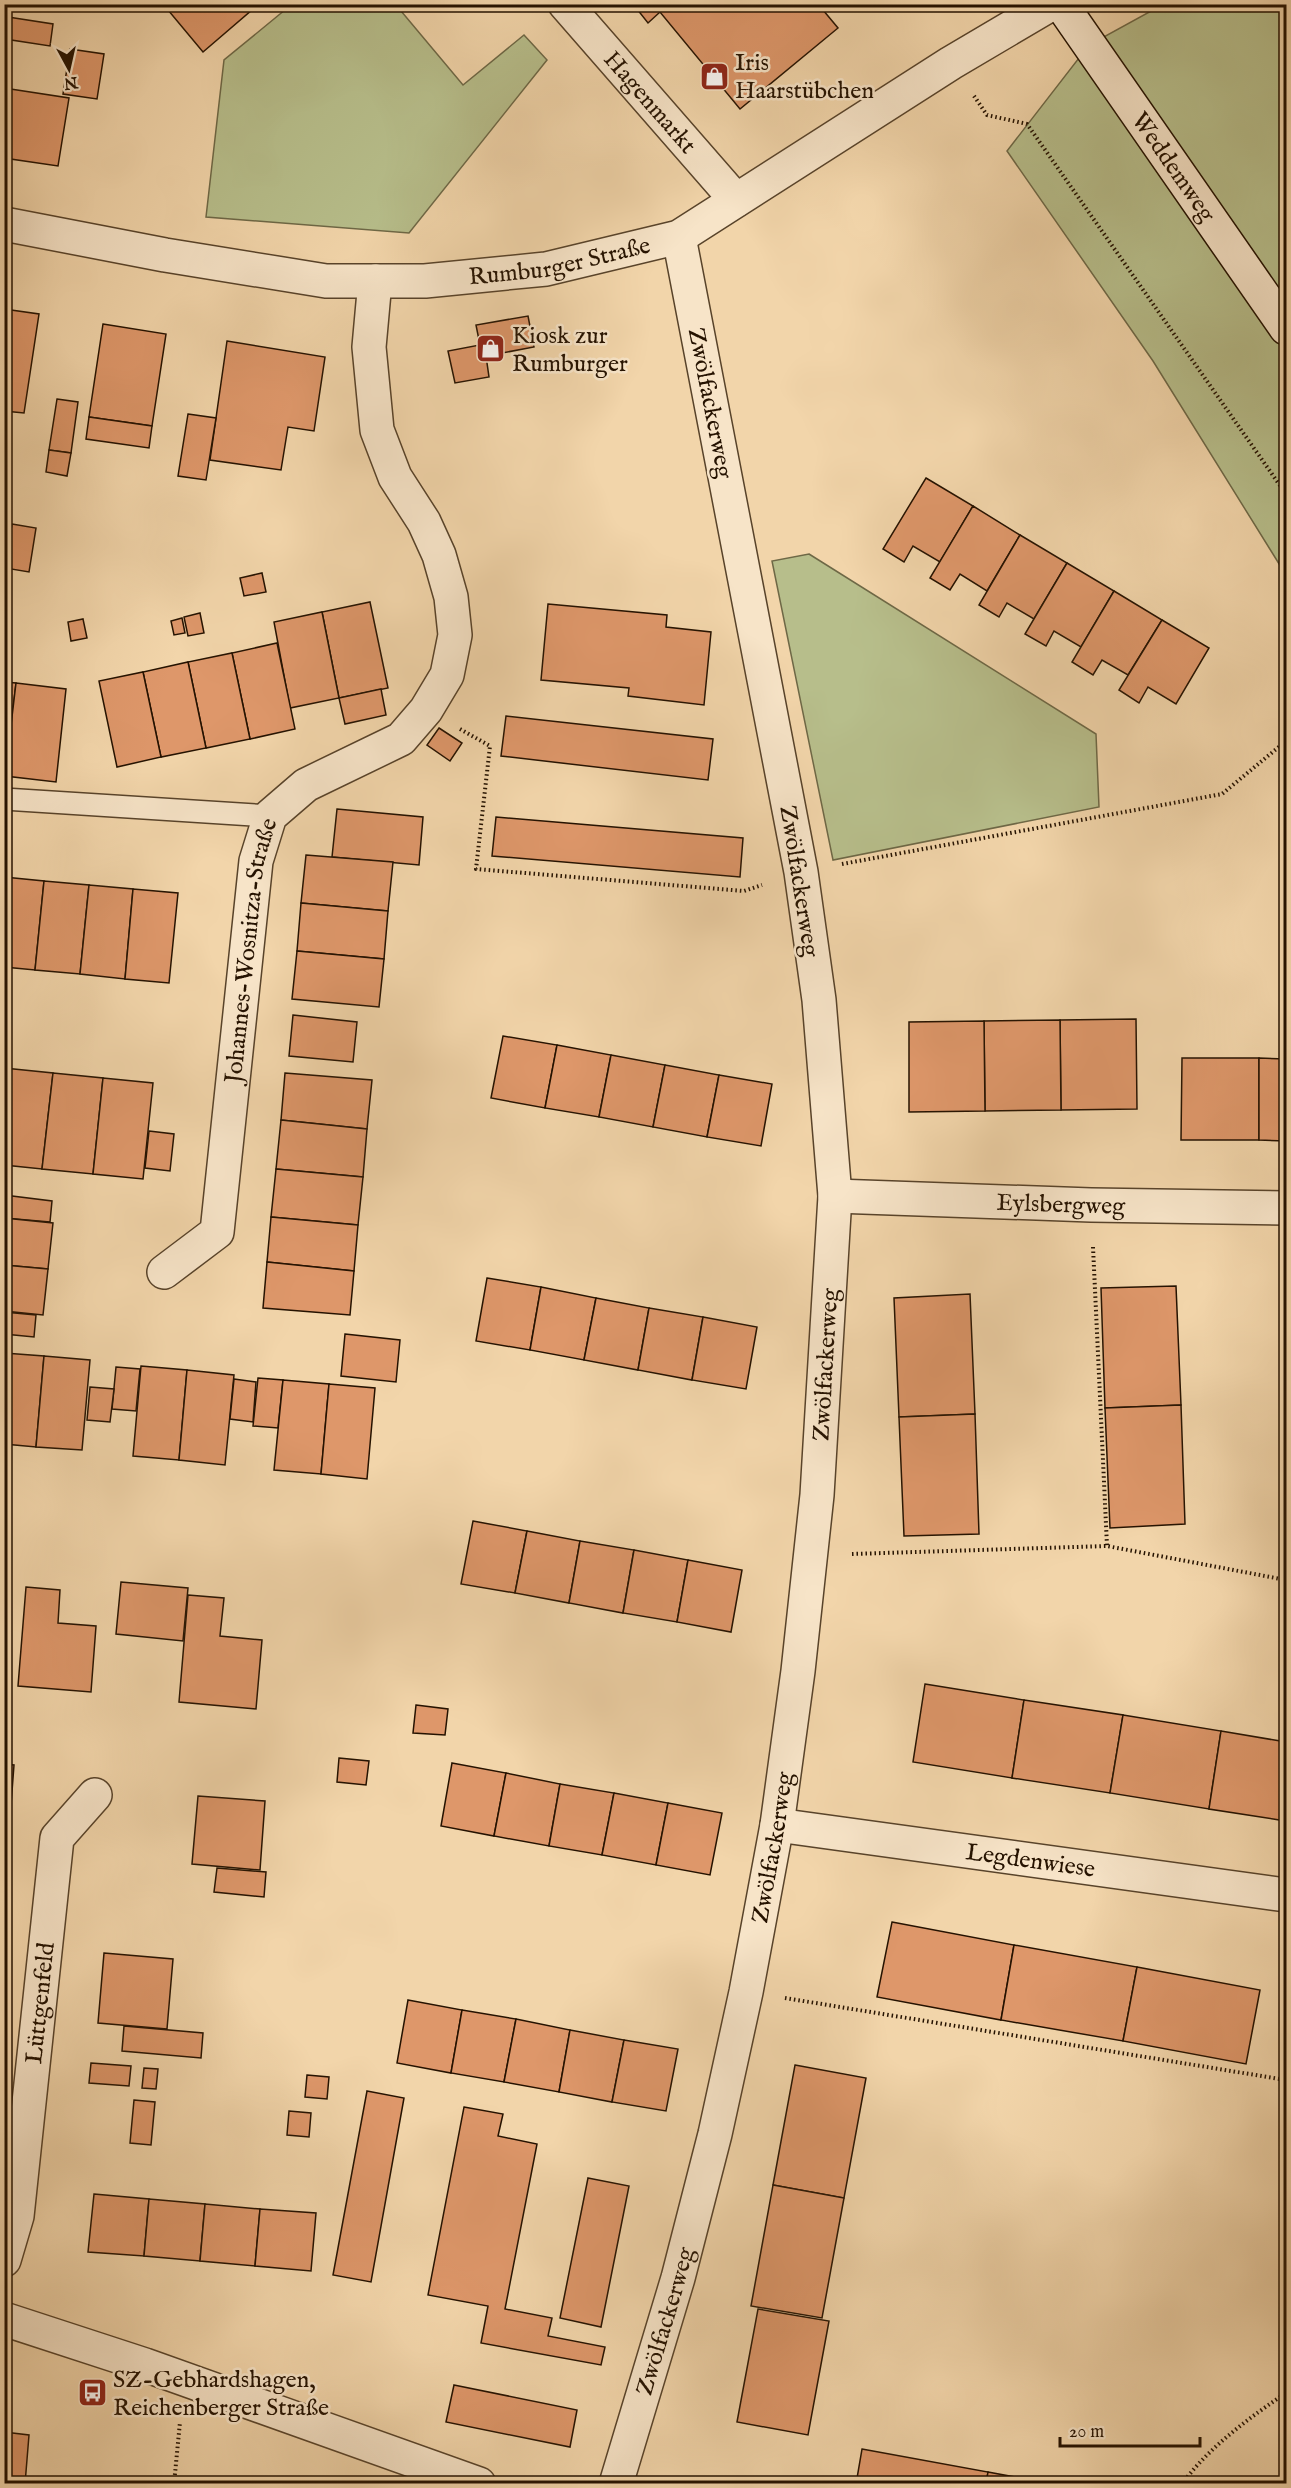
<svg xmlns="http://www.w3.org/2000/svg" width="1291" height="2488" viewBox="0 0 1291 2488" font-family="'IM FELL English',serif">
	<rect width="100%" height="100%" fill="#f2d5aa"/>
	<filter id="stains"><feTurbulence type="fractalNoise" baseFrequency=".00333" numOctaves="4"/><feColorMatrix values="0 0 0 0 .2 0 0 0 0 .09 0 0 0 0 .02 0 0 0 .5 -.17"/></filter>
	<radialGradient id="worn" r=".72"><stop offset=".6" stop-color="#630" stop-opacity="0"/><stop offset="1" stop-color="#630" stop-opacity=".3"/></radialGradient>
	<g fill="#b7be8b" stroke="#6e6846" stroke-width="1.5">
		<polygon points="291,5 396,5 463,85 524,35 547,60 409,233 206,217 224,60"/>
		<polygon points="1162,5 1286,5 1286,575 1153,361 1007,151 1089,45"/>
		<polygon points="809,554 1096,734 1099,807 833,860 772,561"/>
	</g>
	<g fill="#de976a" stroke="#251200" stroke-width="1.5">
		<polygon points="163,4 259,4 203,52"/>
		<polygon points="633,4 818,4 838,28 740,109 660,12 648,23"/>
		<polygon points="8,17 53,24 50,46 5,39"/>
		<polygon points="70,49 104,54 97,99 63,94"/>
		<polygon points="4,88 69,98 58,166 4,158"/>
		<polygon points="4,309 39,314 24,413 4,411"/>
		<polygon points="528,316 534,347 486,356 489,377 455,383 448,351 480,345 476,325"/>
		<polygon points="103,324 166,334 152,426 89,417"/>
		<polygon points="227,341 325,357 314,431 288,427 281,470 210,460"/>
		<polygon points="57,399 78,402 71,453 49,450"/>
		<polygon points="188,414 216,418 206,480 178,476"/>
		<polygon points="89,417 152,426 149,448 86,439"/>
		<polygon points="49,450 71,453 67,476 46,472"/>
		<polygon points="926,478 973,506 940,562 913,546 904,562 883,549"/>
		<polygon points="973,506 1020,535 987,591 960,574 950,590 930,578"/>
		<polygon points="12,524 36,528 29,572 5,568"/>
		<polygon points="1020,535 1067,563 1034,619 1007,603 999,617 979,605"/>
		<polygon points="1067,563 1114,591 1081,647 1054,631 1046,646 1025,634"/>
		<polygon points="262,573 266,592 244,596 240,578"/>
		<polygon points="1114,591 1162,620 1128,675 1102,660 1093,675 1072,662"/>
		<polygon points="370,602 388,688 339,698 322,612"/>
		<polygon points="548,604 667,615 666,627 711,632 704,705 628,696 629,688 541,680"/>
		<polygon points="322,612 339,698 290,708 274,622"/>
		<polygon points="200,613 204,633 188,636 184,617"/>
		<polygon points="182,618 185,633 174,635 171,621"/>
		<polygon points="83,619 87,638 71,641 68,622"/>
		<polygon points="1162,620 1209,648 1176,704 1148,687 1139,703 1119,690"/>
		<polygon points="277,643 295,729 250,739 232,653"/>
		<polygon points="232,653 250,739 206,748 188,662"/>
		<polygon points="188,662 206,748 161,757 143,672"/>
		<polygon points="143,672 161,757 117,767 99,681"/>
		<polygon points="4,682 16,683 5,776 4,776"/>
		<polygon points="16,683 66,689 56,782 5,776"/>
		<polygon points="381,689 386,715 345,724 339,698"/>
		<polygon points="506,716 713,739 708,780 501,756"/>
		<polygon points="439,728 462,743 450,761 427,745"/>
		<polygon points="337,809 423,817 419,865 332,857"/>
		<polygon points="496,817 743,838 740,877 492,856"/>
		<polygon points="306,855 393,862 388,911 301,903"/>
		<polygon points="4,877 44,881 35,970 4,967"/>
		<polygon points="44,881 89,885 80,974 35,970"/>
		<polygon points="89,885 133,889 125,979 80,974"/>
		<polygon points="133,889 178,893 169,983 125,979"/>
		<polygon points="301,903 388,911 384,959 297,951"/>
		<polygon points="297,951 384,959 379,1007 292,999"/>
		<polygon points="293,1015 357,1022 353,1062 289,1056"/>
		<polygon points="1136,1019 1137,1109 1061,1110 1060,1020"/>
		<polygon points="1060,1020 1061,1110 985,1111 984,1021"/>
		<polygon points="984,1021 985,1111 909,1112 909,1022"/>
		<polygon points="503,1036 557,1045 545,1108 491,1098"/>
		<polygon points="557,1045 611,1055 599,1117 545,1108"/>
		<polygon points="611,1055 665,1065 653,1127 599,1117"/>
		<polygon points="1182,1058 1259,1058 1259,1140 1181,1140"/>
		<polygon points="1259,1058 1286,1059 1286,1141 1259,1140"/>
		<polygon points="665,1065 719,1075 707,1137 653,1127"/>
		<polygon points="4,1068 53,1073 42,1169 4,1165"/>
		<polygon points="53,1073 103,1078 93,1174 42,1169"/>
		<polygon points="285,1073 372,1080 367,1129 281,1120"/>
		<polygon points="719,1075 772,1084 761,1146 707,1137"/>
		<polygon points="103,1078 153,1083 143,1179 93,1174"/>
		<polygon points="281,1120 367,1129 363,1177 276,1169"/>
		<polygon points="149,1131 174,1134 170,1171 145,1168"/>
		<polygon points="276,1169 363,1177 358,1225 271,1217"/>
		<polygon points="4,1195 52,1201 50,1222 4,1218"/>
		<polygon points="271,1217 358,1225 354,1271 267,1262"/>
		<polygon points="4,1218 53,1223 48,1269 4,1265"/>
		<polygon points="267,1262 354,1271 350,1315 263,1308"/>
		<polygon points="4,1265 48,1269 43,1315 4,1311"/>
		<polygon points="487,1278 541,1287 530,1350 476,1341"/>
		<polygon points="1176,1286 1181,1405 1105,1408 1101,1288"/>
		<polygon points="541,1287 596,1298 584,1360 530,1350"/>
		<polygon points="970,1294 975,1414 899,1417 894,1298"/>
		<polygon points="596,1298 649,1308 638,1370 584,1360"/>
		<polygon points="649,1308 703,1317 692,1380 638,1370"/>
		<polygon points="4,1312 36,1315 34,1337 4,1334"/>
		<polygon points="703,1317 757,1327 746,1389 692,1380"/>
		<polygon points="345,1334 400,1340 396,1382 341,1376"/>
		<polygon points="4,1353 44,1356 36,1447 4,1444"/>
		<polygon points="44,1356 90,1360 82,1450 36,1447"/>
		<polygon points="141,1366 187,1370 179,1460 133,1456"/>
		<polygon points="116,1367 140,1369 136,1411 112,1409"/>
		<polygon points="187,1370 234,1375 225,1465 179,1460"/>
		<polygon points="258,1378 283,1380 278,1428 253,1426"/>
		<polygon points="234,1379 256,1382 253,1422 230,1419"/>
		<polygon points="283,1380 329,1384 321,1474 274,1470"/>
		<polygon points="329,1384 375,1388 367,1479 321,1474"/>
		<polygon points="90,1387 114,1389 110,1422 87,1420"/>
		<polygon points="1181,1405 1185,1524 1110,1528 1105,1408"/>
		<polygon points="975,1414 979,1534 904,1536 899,1417"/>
		<polygon points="473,1521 527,1531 515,1593 461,1584"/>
		<polygon points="527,1531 580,1541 569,1603 515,1593"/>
		<polygon points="580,1541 634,1550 623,1613 569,1603"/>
		<polygon points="634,1550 688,1560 677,1622 623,1613"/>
		<polygon points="688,1560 742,1570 731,1632 677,1622"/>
		<polygon points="121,1582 188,1588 183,1641 116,1634"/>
		<polygon points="26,1587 60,1590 58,1623 96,1626 91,1692 18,1686"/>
		<polygon points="188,1595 224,1598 220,1636 262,1640 256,1709 179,1702"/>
		<polygon points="925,1684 1024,1700 1012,1778 913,1762"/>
		<polygon points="1024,1700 1123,1715 1110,1793 1012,1778"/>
		<polygon points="416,1705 448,1709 445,1735 413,1733"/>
		<polygon points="1123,1715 1221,1731 1209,1809 1110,1793"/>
		<polygon points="1221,1731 1286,1742 1286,1821 1209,1809"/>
		<polygon points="339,1758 369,1761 366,1785 337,1782"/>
		<polygon points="452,1763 506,1773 494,1836 441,1826"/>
		<polygon points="4,1764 14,1765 9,1831 4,1831"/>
		<polygon points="506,1773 560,1784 549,1846 494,1836"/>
		<polygon points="560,1784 614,1793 602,1855 549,1846"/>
		<polygon points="614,1793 668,1803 656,1865 602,1855"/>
		<polygon points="198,1796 265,1801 260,1870 192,1864"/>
		<polygon points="668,1803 722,1813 710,1875 656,1865"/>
		<polygon points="217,1868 266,1872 264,1897 214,1892"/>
		<polygon points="892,1922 1014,1945 1001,2020 877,1997"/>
		<polygon points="1014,1945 1137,1967 1123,2041 1001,2020"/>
		<polygon points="104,1953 173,1959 167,2029 98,2023"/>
		<polygon points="1137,1967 1260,1990 1246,2064 1123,2041"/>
		<polygon points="408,2000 462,2010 451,2073 397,2063"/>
		<polygon points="462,2010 516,2019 504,2082 451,2073"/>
		<polygon points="516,2019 570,2030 559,2092 504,2082"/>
		<polygon points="124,2026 203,2033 201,2058 122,2051"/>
		<polygon points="570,2030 624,2040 612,2102 559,2092"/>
		<polygon points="624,2040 678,2049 666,2111 612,2102"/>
		<polygon points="91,2063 131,2066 129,2086 89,2083"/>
		<polygon points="795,2065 866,2078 844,2198 773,2185"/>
		<polygon points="144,2068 158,2069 156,2089 142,2088"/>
		<polygon points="307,2075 329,2077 327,2099 305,2097"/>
		<polygon points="367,2091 404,2098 371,2282 333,2275"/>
		<polygon points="134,2100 155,2102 151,2145 130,2143"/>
		<polygon points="464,2107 503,2114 498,2136 537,2144 505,2309 552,2318 548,2336 605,2347 601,2365 481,2343 488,2306 428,2295"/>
		<polygon points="289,2111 311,2113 309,2137 287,2135"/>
		<polygon points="588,2178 629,2186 601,2327 560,2318"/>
		<polygon points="773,2185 844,2198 822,2318 751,2306"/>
		<polygon points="94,2194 149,2199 144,2256 88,2252"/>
		<polygon points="149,2199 205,2204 200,2261 144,2256"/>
		<polygon points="205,2204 260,2209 255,2266 200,2261"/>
		<polygon points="260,2209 316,2213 311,2271 255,2266"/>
		<polygon points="758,2309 829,2321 808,2435 737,2422"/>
		<polygon points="454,2385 577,2410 570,2447 446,2422"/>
		<polygon points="4,2432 29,2435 25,2484 4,2484"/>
		<polygon points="862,2449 988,2472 986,2484 856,2484"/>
		<polygon points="988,2472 1052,2484 986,2484"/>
	</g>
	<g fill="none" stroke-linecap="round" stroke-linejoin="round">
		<defs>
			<polyline id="lane" points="4,799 270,816"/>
			<g id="street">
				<path id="s1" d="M565,4l171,196"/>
				<path id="s2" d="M4,224l161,31 161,26h99l121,-12 133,-32 272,-174 100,-59"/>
				<path id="s3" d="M835,1196l256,9 195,3"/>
				<path id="s4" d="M164,1272l53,-40 39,-371 14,-45 36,-31 95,-46 25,-29 21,-35 8,-40 -4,-38 -12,-42 -15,-33 -29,-45 -18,-47 -8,-83 6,-66"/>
				<path id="s5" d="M777,1825l509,70"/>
				<path id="s6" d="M4,2260l13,-44 40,-378 38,-43"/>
				<polyline points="4,2319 145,2365 479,2484"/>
				<path id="s7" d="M616,2484l62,-206 37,-144 31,-142 31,-167 21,-154 19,-176 18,-299 -16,-196 -18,-128 -122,-635"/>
			</g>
			<g id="secondary">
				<path id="s8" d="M1061,4l225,324"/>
			</g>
		</defs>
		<use href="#lane" stroke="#58432a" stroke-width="24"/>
		<use href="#street" stroke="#58432a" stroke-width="36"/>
		<use href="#secondary" stroke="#251200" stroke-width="36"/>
		<g stroke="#251200" stroke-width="4" stroke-dasharray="1.5 3" stroke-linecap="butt">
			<polyline points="974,96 987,115 1027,124 1286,494"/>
			<polyline points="460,729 490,746 476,869 744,891 762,885"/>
			<polyline points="842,864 1222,794 1286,741"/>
			<polyline points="1093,1247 1107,1546"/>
			<polyline points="852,1554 1107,1546 1286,1580"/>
			<polyline points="785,1998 1286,2080"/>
			<polyline points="174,2484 180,2422"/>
			<path d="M1182,2484c26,-36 68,-67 104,-91"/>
		</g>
		<use href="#lane" stroke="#f7e4c8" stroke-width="21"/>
		<use href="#street" stroke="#f7e4c8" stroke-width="33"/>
		<use href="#secondary" stroke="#f7e4c8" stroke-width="33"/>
	</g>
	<defs>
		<symbol id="shop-square" viewBox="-11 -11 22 22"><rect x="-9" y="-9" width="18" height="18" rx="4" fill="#8f2418" stroke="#f7e4c8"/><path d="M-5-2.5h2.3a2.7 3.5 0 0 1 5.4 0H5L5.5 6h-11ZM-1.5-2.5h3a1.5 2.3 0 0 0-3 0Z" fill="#fff"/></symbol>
		<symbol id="bus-square" viewBox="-11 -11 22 22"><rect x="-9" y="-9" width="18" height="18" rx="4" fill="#8f2418" stroke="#f7e4c8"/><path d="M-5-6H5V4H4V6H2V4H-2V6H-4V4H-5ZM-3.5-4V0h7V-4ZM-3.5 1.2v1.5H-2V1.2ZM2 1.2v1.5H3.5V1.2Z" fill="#fff"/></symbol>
	</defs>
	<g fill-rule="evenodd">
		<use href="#shop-square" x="698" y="60" width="33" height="33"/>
		<use href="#shop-square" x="474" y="332" width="33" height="33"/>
		<use href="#bus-square" x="76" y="2376" width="33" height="33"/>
	</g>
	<g text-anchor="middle" stroke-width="5" stroke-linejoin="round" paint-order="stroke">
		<g font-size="24" fill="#251200" stroke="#f7e4c8" text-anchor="start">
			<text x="735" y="70">Iris<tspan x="735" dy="28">Haarstübchen</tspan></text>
			<text x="512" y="343">Kiosk zur<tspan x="512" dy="28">Rumburger</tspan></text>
			<text x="113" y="2387">SZ-Gebhardshagen,<tspan x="113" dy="28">Reichenberger Straße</tspan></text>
		</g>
		<g font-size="24" fill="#251200" stroke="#f7e4c8">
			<text dy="8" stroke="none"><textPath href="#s1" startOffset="130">Hagenmarkt</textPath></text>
			<text dy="8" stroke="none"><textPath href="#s8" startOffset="198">Weddemweg</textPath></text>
			<text dy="8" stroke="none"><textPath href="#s2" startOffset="562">Rumburger Straße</textPath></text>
			<text transform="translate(711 403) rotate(79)" y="8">Zwölfackerweg</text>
			<text transform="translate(800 881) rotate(81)" y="8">Zwölfackerweg</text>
			<text dy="8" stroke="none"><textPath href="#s4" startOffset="350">Johannes-Wosnitza-Straße</textPath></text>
			<text dy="8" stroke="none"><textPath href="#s3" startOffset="226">Eylsbergweg</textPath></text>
			<text dy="8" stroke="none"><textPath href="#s7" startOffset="1142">Zwölfackerweg</textPath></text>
			<text dy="8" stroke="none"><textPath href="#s7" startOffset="656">Zwölfackerweg</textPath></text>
			<text dy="8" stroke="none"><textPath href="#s5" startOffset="256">Legdenwiese</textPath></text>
			<text dy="8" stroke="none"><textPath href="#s6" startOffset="260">Lüttgenfeld</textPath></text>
			<text dy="8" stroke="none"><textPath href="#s7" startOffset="170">Zwölfackerweg</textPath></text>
		</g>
	</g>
	<rect width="1291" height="2488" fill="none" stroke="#f2d5aa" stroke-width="24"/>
	<rect x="6" y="6" width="1279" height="2476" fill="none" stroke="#251200" stroke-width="3"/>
	<rect x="12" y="12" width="1267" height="2464" fill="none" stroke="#251200" stroke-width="1.5"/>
	<g transform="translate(69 69) rotate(172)" stroke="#f7e4c8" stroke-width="4.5" paint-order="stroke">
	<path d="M0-4.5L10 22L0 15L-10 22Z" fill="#251200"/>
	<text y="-9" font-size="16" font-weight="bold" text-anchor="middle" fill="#251200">N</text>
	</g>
	<path d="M1060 2437v9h140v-9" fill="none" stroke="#251200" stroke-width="3"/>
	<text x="1069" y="2437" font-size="18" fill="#251200" stroke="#f7e4c8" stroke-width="4.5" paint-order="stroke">20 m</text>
	<rect width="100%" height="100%" filter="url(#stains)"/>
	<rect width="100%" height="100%" fill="url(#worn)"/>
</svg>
